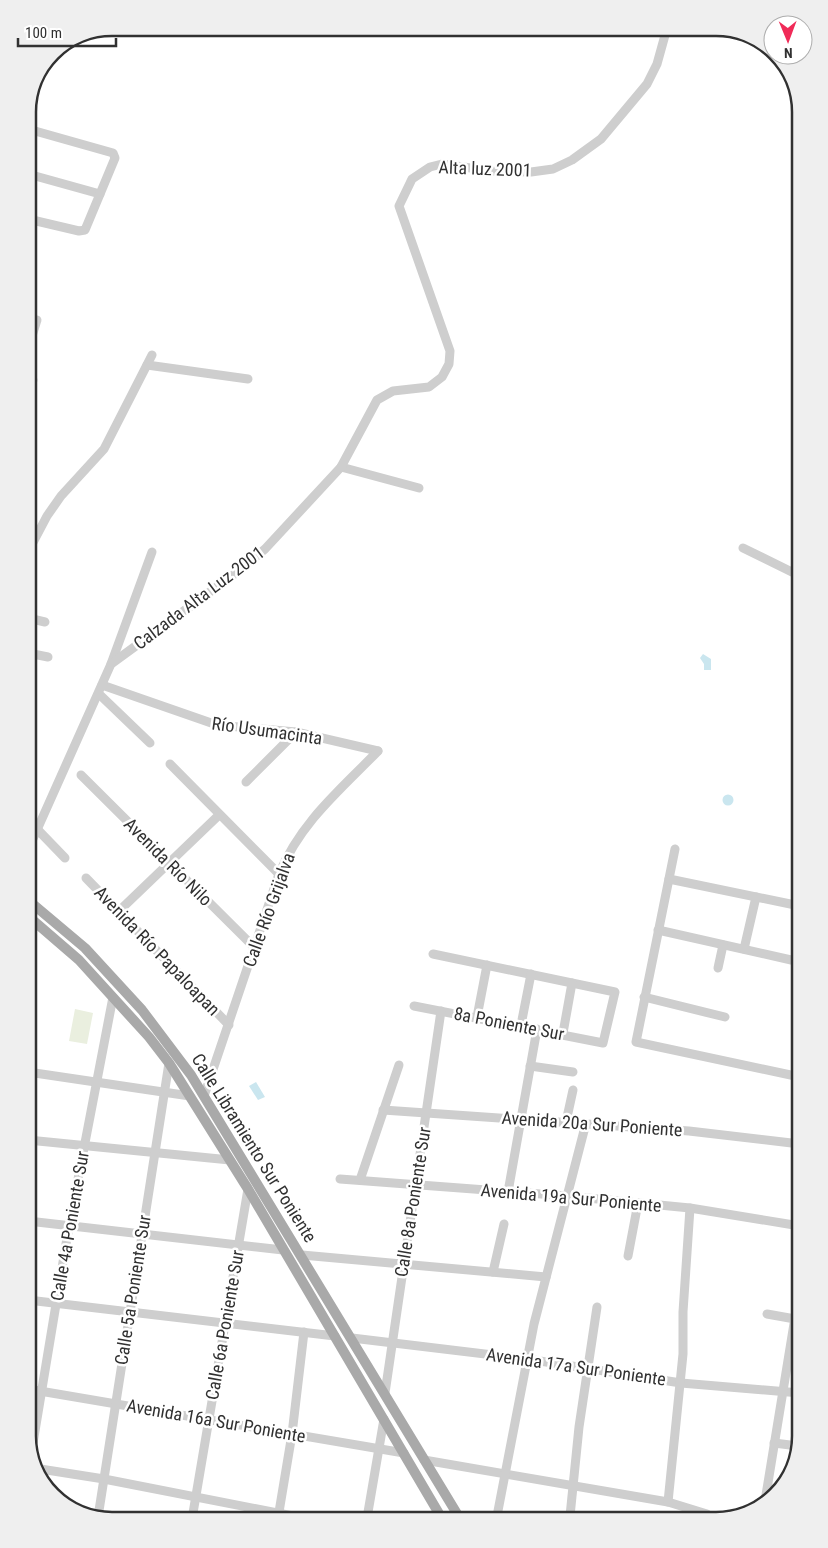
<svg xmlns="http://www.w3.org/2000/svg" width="828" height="1548" viewBox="0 0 828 1548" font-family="'Roboto Condensed',sans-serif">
	<rect width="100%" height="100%" fill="#fff"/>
	<g fill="#eaefdf">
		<polygon points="75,1009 93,1013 87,1044 69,1041"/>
		<polygon points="28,1010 33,1011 29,1038 28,1038"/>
	</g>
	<g fill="#cae6ef">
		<polygon points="703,654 711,659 711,670 704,670 704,664 700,658"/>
		<circle cx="728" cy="800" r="5.5"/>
		<polygon points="256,1082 265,1097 258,1100 249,1086"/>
	</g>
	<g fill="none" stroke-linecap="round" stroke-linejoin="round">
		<g stroke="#cecece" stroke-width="9">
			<polyline points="28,174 100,194"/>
			<polyline points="28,219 79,231 85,230 115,158 113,153 28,129"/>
			<polyline points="28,349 37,320"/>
			<polyline points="147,365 248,379"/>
			<polyline points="28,378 33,380"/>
			<polyline points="341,467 419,488"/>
			<polyline points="743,548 800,576"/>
			<polyline points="28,552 47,516 61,496 104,449 152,355"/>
			<polyline points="28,618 45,622"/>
			<polyline points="28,653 48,657"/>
			<polyline points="111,664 152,552"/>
			<polyline points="102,685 217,725 296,732 378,751"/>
			<polyline points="99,694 150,743"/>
			<polyline points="170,764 279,874"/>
			<polyline points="81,775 255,948"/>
			<polyline points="246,782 296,732"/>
			<polyline points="37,829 65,858"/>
			<polyline points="675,849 636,1042 800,1077"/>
			<polyline points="28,850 111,664 240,570 265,549 341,467 377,400 393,391 429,387 442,377 449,364 450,351 399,206 412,179 430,167 442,164 492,171 531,172 553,169 572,160 601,139 647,84 657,64 667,28"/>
			<polyline points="86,878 229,1025"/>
			<polyline points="669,879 800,906"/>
			<polyline points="119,911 219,815"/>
			<polyline points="658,930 800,962"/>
			<polyline points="744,949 756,897"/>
			<polyline points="718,968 723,945"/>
			<polyline points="644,997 725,1017"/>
			<polyline points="414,1006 603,1043 615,992 433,954"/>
			<polyline points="477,1017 487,965"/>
			<polyline points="521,1025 531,974"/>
			<polyline points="563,1033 572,983"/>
			<polyline points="530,1066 573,1072"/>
			<polyline points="28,1072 190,1096"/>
			<path d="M204,1096l75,-222c22,-52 60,-83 99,-123"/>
			<polyline points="383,1110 689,1131 800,1144"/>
			<polyline points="566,1122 573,1090"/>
			<polyline points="28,1140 230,1160"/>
			<polyline points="340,1179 567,1196 690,1208 800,1226"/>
			<polyline points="360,1180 399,1065"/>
			<polyline points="508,1192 537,1029"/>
			<polyline points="28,1221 283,1250"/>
			<polyline points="302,1255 546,1277"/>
			<polyline points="628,1256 638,1203"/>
			<polyline points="493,1272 504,1224"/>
			<polyline points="28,1300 335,1336"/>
			<polyline points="767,1314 795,1319"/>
			<polyline points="352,1338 527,1359 681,1383 800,1393"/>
			<polyline points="28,1389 404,1453"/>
			<polyline points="385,1393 441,1011"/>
			<polyline points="774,1443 798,1446"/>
			<polyline points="31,1455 69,1226 113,997"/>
			<polyline points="424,1460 668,1502 707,1514"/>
			<polyline points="34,1468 104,1479 303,1518"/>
			<polyline points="765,1501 800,1287"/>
			<polyline points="668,1502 683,1354 683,1312 690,1208"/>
			<polyline points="497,1516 534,1324 586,1123"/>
			<polyline points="570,1516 579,1427 597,1307"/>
			<polyline points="98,1517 169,1063"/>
			<polyline points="278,1518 292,1434 304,1332"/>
			<polyline points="367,1518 384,1419"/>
			<polyline points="192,1519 248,1189"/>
		</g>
		<g stroke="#a9a9a9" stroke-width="10">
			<polyline points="28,900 85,948 142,1010 191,1075 459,1517"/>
			<polyline points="28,916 79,960 149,1037 169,1063 248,1189 441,1517"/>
		</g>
	</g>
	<g text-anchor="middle" stroke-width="5" stroke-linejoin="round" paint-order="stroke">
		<g font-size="18" fill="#313131" stroke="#fff">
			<text transform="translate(485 169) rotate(2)" y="6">Alta luz 2001</text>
			<text transform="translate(199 598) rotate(-37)" y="6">Calzada Alta Luz 2001</text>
			<text transform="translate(267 731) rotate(8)" y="6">Río Usumacinta</text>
			<text transform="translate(168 862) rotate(45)" y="6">Avenida Río Nilo</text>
			<text transform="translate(269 910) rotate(-70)" y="6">Calle Río Grijalva</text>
			<text transform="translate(157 951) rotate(46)" y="6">Avenida Río Papaloapan</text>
			<text transform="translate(509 1024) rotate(11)" y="6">8a Poniente Sur</text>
			<text transform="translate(592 1124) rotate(4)" y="6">Avenida 20a Sur Poniente</text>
			<text transform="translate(254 1148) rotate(58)" y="6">Calle Libramiento Sur Poniente</text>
			<text transform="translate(571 1198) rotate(5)" y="6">Avenida 19a Sur Poniente</text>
			<text transform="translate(413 1202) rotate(-81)" y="6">Calle 8a Poniente Sur</text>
			<text transform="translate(70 1226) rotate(-80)" y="6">Calle 4a Poniente Sur</text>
			<text transform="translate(133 1290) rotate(-81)" y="6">Calle 5a Poniente Sur</text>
			<text transform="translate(225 1325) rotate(-80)" y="6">Calle 6a Poniente Sur</text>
			<text transform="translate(576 1367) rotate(8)" y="6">Avenida 17a Sur Poniente</text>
			<text transform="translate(216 1421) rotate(10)" y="6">Avenida 16a Sur Poniente</text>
		</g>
	</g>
	<path d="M0 0H828V1548H0ZM112 36H716A76 76 0 0 1 792 112V1436A76 76 0 0 1 716 1512H112A76 76 0 0 1 36 1436V112A76 76 0 0 1 112 36Z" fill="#efefef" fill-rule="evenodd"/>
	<path fill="none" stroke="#313131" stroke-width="2.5" d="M112 36H716A76 76 0 0 1 792 112V1436A76 76 0 0 1 716 1512H112A76 76 0 0 1 36 1436V112A76 76 0 0 1 112 36Z"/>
	<g transform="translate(788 40) rotate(179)"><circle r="24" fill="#ffffff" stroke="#adadad"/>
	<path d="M0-4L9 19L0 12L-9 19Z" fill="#f02b58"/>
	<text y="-8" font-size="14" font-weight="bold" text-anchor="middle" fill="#313131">N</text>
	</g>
	<path d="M18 38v8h98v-8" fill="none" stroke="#313131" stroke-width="2.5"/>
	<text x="25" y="38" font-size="15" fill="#313131" stroke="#ffffff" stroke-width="4" paint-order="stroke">100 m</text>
</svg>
